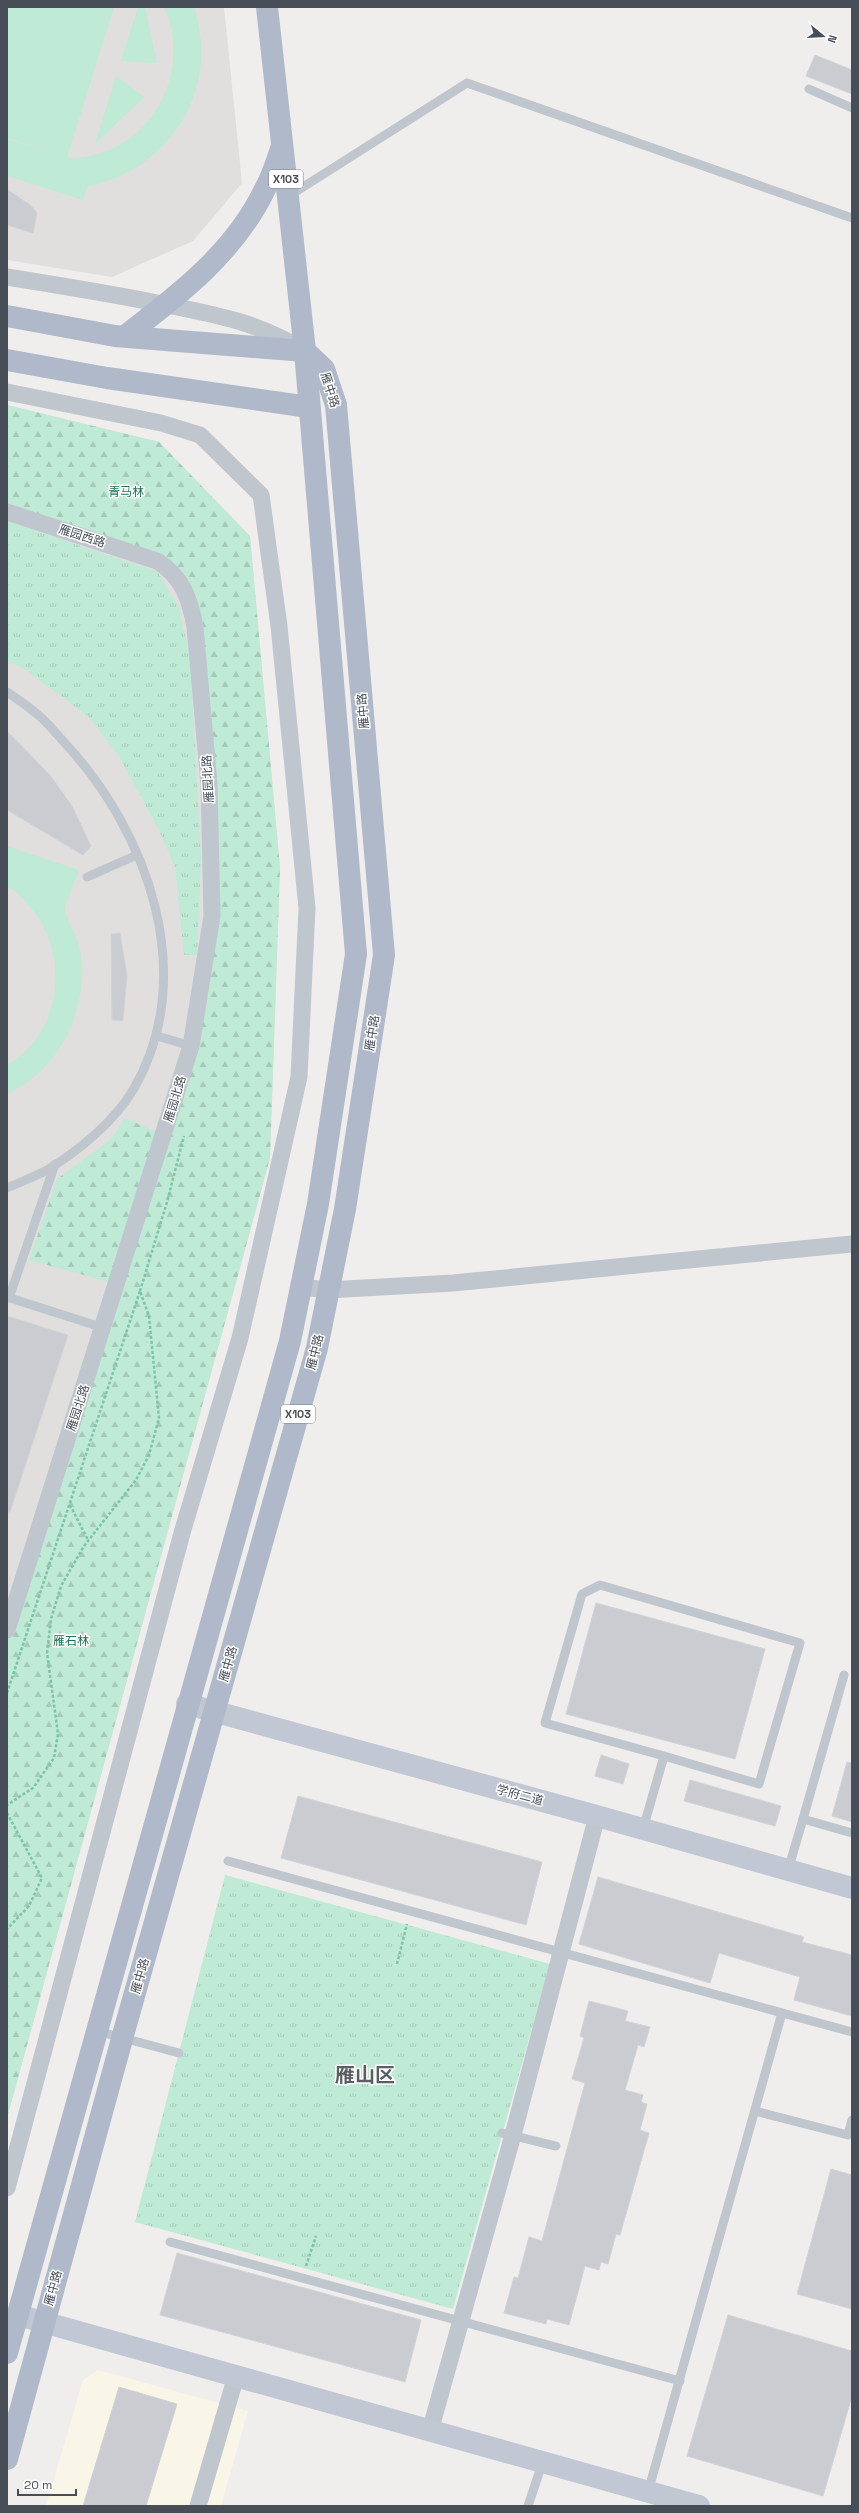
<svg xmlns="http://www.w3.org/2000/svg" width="859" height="2513" viewBox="0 0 859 2513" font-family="'Space Grotesk','Noto Sans SC',sans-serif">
	<defs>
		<pattern id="grass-tufts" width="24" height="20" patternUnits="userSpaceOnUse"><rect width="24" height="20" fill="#bfead5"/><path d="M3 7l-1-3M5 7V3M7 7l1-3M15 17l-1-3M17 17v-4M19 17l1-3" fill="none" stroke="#a6cab9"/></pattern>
		<pattern id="forest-firs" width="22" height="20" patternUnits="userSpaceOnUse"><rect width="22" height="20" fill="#bfead5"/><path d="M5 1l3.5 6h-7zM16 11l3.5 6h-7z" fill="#a6cab9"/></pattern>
	</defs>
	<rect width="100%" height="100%" fill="#f0eded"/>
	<polygon fill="#f9f6e7" points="98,2370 248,2411 221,2506 46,2506 83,2380"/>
	<g fill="#e0dfde">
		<polygon points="7,7 224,7 242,183 193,241 112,277 7,260"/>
		<polygon points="7,405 159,442 250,536 280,868 270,1158 7,2118"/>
	</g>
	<g fill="url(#grass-tufts)">
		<polygon points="7,521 158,572 178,606 190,656 201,857 197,955 184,955 175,867 158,828 119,756 89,717 23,668 7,661"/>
		<polygon points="225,1875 550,1964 453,2309 135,2222"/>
	</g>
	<g fill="url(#forest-firs)">
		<polygon points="7,405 159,442 250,536 280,868 270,1158 7,2118 7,1630 191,1046 212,916 195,627 176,575 7,512"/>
		<polygon points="125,1118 156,1132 109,1282 29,1260 57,1179 111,1139"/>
	</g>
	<g fill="#bfead5">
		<path d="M7,7h107l-47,150c13,3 27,-2 39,-6 57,-21 83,-90 58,-144h30c23,70 -10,141 -78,171 -9,3 -20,6 -29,9l-4,13 -76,-24v-37l59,17 -59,-18z"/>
		<polygon points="138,7 145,7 157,63 121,61"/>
		<polygon points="116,76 144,97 95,144"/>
		<path d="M7,846l72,24c-3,9 -14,32 -14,40 1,8 13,28 15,40 9,58 -18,119 -73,144v-29c56,-31 64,-114 22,-159 -5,-6 -15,-18 -22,-19z"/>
	</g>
	<g fill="#caccd1" stroke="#d2d3d8">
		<polygon points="815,55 852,70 852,94 806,76"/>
		<polygon points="7,189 30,205 37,213 33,233 7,225"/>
		<polygon points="7,731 50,775 72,806 91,846 83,855 7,810"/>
		<polygon points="120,933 127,975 123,1021 112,1020 111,934"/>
		<polygon points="7,1316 68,1335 10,1512 7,1512"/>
		<polygon points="596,1603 765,1649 735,1759 566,1714"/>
		<polygon points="601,1755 629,1764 623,1784 595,1776"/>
		<polygon points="847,1762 852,1763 852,1822 832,1816"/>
		<polygon points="690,1780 781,1806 775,1826 684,1801"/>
		<polygon points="298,1796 542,1862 526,1925 281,1858"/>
		<polygon points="598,1877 804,1937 802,1942 852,1955 852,2016 794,2000 800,1977 719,1953 710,1983 579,1944"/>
		<polygon points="589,2001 628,2011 625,2021 650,2027 644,2047 638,2045 625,2090 643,2095 641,2102 647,2104 640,2130 649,2133 620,2235 616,2234 608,2264 601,2262 599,2270 585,2266 569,2325 547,2319 546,2324 504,2313 514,2277 518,2278 529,2237 542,2241 585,2083 572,2079 584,2038 580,2036"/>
		<polygon points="831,2169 852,2175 852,2309 797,2294"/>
		<polygon points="177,2253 421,2320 405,2382 160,2315"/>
		<polygon points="728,2315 852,2351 852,2396 823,2496 687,2456"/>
		<polygon points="119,2387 177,2404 146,2506 83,2506"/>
	</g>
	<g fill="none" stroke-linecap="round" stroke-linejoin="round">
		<g stroke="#7bc4a9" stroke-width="2.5" stroke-dasharray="3 2" stroke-linecap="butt">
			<polyline points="140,1291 167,1202 184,1136"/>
			<polyline points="70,1505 88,1540"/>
			<polyline points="7,1693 140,1291 149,1316 159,1418 149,1455 136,1480 84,1546 61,1586 51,1619 47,1653 58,1734 54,1758 33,1788 7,1805"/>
			<polyline points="7,1813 42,1878 29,1906 7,1929"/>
			<polyline points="397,1964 407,1924"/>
			<polyline points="306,2266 316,2236"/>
		</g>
		<g stroke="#bfc6ce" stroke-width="9">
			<polyline points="809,89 852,108"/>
			<polyline points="289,196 467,83 852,218"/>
			<path d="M7,692c10,7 21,14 30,22 10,8 18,18 26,27 85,90 137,235 70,349 -18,31 -56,62 -86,80 -13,7 -27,12 -40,18"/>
			<polyline points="87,877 137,855"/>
			<polyline points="157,1036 191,1046"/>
			<polyline points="7,1297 104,1328"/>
			<polyline points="9,1298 55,1164"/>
			<polyline points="803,1819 844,1675"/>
			<polyline points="643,1829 664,1756 545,1723 582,1594 600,1585 800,1643 759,1784 664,1756"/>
			<polyline points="228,1861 852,2032"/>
			<polyline points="788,1870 803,1819 852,1833"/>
			<polyline points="97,2031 179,2053"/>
			<polyline points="755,2111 848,2135 852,2120"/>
			<polyline points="502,2133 556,2146"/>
			<polyline points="170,2242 680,2381"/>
			<polyline points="648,2492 782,2013"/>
			<polyline points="528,2506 542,2464"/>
		</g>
		<g stroke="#bfc6ce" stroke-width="17">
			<path d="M7,277c50,8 100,16 150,26 54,11 97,17 146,47"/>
			<polyline points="7,392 161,423 200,435 261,495 279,626 307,908 299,1077 240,1338 182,1533 7,2188"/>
			<path d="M7,512l150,49c25,15 33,38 38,66l14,157 3,132 -21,130 -184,584"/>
			<polyline points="301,1287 328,1290 453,1283 852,1244"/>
			<polyline points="430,2431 513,2135 597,1816"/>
			<polyline points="198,2506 236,2376"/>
		</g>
		<g stroke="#c1c8d4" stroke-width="22">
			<polyline points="187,1704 597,1816 852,1888"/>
			<polyline points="18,2315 699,2506"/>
		</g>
		<g stroke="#afb9c9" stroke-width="22">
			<polyline points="7,316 115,336 305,351"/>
			<path d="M125,336c54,-41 110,-84 140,-147 7,-12 11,-26 16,-40"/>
			<polyline points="7,360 107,378 309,407"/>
			<polyline points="7,2353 290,1341 318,1204 356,954 305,351 267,7"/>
			<polyline points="7,2459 125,2028 317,1348 345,1209 384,955 336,405 324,369 305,351"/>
		</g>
	</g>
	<g text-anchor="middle" stroke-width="3" stroke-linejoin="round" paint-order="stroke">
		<g fill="#fff" stroke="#7e838a" stroke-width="1">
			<rect x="269" y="170" width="34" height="18" rx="3"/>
			<rect x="281" y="1405" width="34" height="18" rx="3"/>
		</g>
		<g font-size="11" font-weight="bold" fill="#474e58">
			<text x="286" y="183">X103</text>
			<text x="298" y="1418">X103</text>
		</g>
		<g font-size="12" fill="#474e58" stroke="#fff">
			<text transform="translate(330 390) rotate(72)" y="4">雁中路</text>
			<text transform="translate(82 536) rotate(18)" y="4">雁园西路</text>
			<text transform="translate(363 711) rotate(-95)" y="4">雁中路</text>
			<text transform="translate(208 779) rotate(-93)" y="4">雁园北路</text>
			<text transform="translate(372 1033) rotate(-81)" y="4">雁中路</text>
			<text transform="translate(175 1099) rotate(-73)" y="4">雁园北路</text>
			<text transform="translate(315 1352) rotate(-76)" y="4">雁中路</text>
			<text transform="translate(78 1408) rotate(-72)" y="4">雁园北路</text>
			<text transform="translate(228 1664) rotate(-74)" y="4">雁中路</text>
			<text transform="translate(520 1795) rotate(15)" y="4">学府二道</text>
			<text transform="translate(140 1976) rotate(-74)" y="4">雁中路</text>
			<text transform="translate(53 2288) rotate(-75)" y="4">雁中路</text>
		</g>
		<g font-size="12" fill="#207253" stroke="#fff">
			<text x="126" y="496">青马林</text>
			<text x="71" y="1645">雁石林</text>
		</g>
		<g font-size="20" font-weight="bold" fill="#5a5d61" stroke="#fff">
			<text x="365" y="2082">雁山区</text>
		</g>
	</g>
	<rect width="859" height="2513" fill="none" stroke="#474e58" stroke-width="16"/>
	<g transform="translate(823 36) rotate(108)" stroke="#ffffff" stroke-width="3" paint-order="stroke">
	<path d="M0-3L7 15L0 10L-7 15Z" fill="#474e58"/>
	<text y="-6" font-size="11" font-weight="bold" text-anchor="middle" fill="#474e58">N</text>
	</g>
	<path d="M18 2489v6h58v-6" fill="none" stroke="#474e58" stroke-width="2"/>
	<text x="24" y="2489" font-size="12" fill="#474e58" stroke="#ffffff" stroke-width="3" paint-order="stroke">20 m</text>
</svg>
